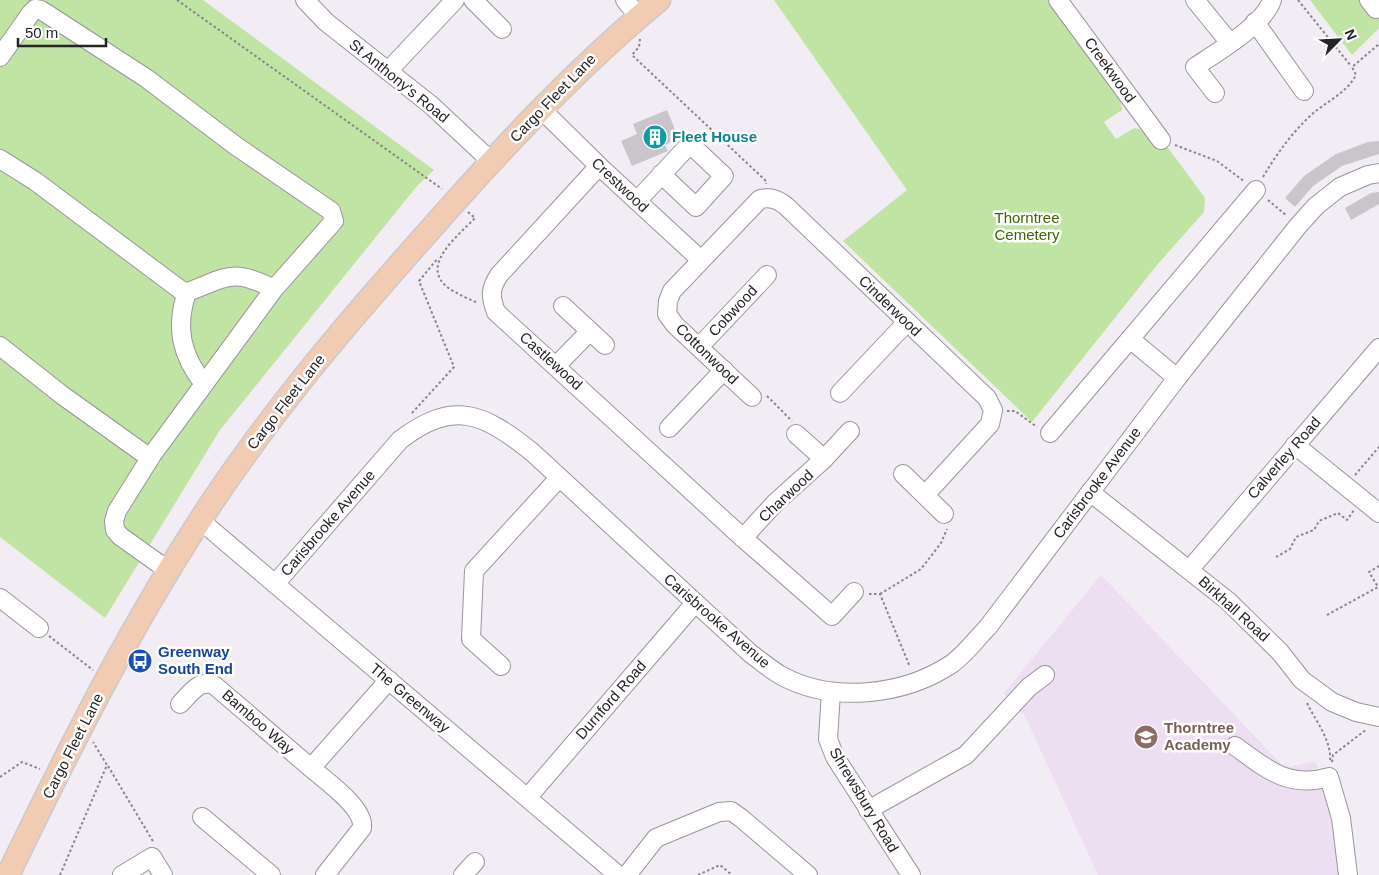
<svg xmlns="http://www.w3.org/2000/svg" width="1379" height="875" viewBox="0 0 1379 875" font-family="Arial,sans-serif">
	<rect width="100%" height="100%" fill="#f2ecf4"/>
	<polygon fill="#eedef1" points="1101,575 1285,768 1315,761 1328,791 1341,872 1338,875 1098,875 1024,714 1015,711 1004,693"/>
	<g fill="#c0e4a3">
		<polygon points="0,0 203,0 434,170 417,186 220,430 105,618 0,537"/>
		<polygon points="774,0 1047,0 1120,100 1122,110 1104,122 1116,139 1134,128 1143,130 1157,150 1166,145 1205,198 1204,212 1157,265 1032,422 843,241 907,190"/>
		<polygon points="1310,0 1379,0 1379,28 1352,55"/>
	</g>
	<g fill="#cac4cb">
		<polygon points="667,110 679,139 665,145 668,151 632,166 621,141 637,134 633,124"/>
		<polygon points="1379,141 1379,154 1342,166 1313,186 1295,207 1285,198 1304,176 1336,154 1368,142"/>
		<polygon points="1379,192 1379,204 1351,220 1345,208 1371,193"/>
	</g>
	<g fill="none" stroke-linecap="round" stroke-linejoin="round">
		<defs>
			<g id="minor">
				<polyline points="305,0 326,22 431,105 492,162"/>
				<polyline points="473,0 502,29"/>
				<polyline points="625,0 639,17"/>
				<polyline points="1058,0 1161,140"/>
				<polyline points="1195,0 1230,43"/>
				<polyline points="1369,0 1376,9 1379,6"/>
				<polyline points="1255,22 1304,91"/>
				<polyline points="0,57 31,13 35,9 41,10 146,78 236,146 331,211 334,221 274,289 152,455 117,511 114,521 115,530 120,536 169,571"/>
				<polyline points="388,71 455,0"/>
				<path d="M1215,93l-20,-26c22,-15 69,-42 77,-67"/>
				<polyline points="541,109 599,166 701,260"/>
				<path d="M0,159l35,22 147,110 5,1c40,-14 44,-25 87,-3"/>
				<path d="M599,166l-100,109c-9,14 -9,21 -3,37l247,226 89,78 22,-24"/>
				<polyline points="637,201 690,144 724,176 696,207 661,174"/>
				<path d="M187,292c-12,35 -6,63 17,92"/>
				<polyline points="590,331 605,345"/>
				<polyline points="0,346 62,395 150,458"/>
				<polyline points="699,347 767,275"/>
				<polyline points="556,366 590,331 563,306"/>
				<polyline points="1177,378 1130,339 1256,190"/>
				<polyline points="840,393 906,323"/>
				<path d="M752,397l-77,-72 -8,-11 1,-13 4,-10 88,-92c11,-2 17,0 26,7l201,192 6,12 -3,14 -65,71"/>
				<polyline points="669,428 724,370"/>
				<polyline points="1050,433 1130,339"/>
				<polyline points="1295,445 1379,513"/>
				<polyline points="824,459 850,431"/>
				<polyline points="903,474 944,514"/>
				<polyline points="1090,492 1228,601 1280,652 1302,680 1332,702 1356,712 1379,717"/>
				<polyline points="201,521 618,875"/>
				<polyline points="743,538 775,503 824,459 796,434"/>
				<polyline points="1190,569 1379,348"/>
				<path d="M275,584l125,-144c54,-41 83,-27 132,12l219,202c10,7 20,16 31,22 50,27 120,20 168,-11 14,-9 26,-26 38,-38l189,-249 121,-152 18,-20 24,-19 28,-12 11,-2"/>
				<polyline points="0,598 39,628"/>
				<polyline points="501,666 471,639 474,571 559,478"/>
				<polyline points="831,692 828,739 835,757 911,875"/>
				<path d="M180,704c10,-10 19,-25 34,-19l97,83"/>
				<path d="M1235,746c31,23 54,43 94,31l12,41 7,57"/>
				<polyline points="528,797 695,603"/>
				<polyline points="868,810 966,755 1029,687 1045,675"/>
				<polyline points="202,817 271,875"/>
				<polyline points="122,875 152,857 163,875"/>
				<path d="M325,875l37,-47c3,-20 -36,-47 -51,-60l78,-88"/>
				<polyline points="463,875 475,862"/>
				<polyline points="627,875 656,838 719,812 731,811 741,818 808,875"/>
			</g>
			<path id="major" d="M8,875c71,-147 145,-295 242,-427 57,-79 122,-153 187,-226 69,-78 141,-155 222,-222"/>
		</defs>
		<use href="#minor" stroke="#9a959c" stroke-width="20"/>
		<use href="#major" stroke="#cbcacb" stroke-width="25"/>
		<g stroke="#88848a" stroke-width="2" stroke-dasharray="2.5 2.5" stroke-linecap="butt">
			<polyline points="177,0 442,189"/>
			<polyline points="1298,0 1351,66"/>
			<polyline points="640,39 639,47 632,55 766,181 766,184"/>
			<polyline points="1175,145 1217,161 1245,182"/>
			<path d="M1263,177c13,-22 28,-43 47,-61 15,-14 36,-22 46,-41l-4,-8 27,-23"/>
			<polyline points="1268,200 1287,216"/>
			<path d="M468,212l7,6c-17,18 -58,49 -25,71 9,6 19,10 28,14"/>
			<polyline points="767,396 792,421"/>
			<polyline points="1007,411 1015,411 1037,427"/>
			<polyline points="412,413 454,367 419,281 438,258"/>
			<polyline points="1355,475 1379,447"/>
			<polyline points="1276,557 1290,549 1296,537 1314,530 1319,521 1338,513 1347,520 1354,510"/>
			<polyline points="869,594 880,594 910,667"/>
			<polyline points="880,594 921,569 941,543 947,529"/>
			<polyline points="1327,615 1378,587 1369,572 1379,566"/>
			<polyline points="49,636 93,670"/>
			<path d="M1307,703c9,19 25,37 23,59"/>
			<polyline points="1332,762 1333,755 1367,729"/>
			<polyline points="108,766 154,843"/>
			<polyline points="0,777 22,762 40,769"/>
			<polyline points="60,875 107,765 93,742"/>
			<polyline points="698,875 720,865 732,875"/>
		</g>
		<use href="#minor" stroke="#fff" stroke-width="18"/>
		<use href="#major" stroke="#f1cbb2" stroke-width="22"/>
	</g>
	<defs>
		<symbol id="building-disc" viewBox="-11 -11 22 22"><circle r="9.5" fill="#0f9aa8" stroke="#fff"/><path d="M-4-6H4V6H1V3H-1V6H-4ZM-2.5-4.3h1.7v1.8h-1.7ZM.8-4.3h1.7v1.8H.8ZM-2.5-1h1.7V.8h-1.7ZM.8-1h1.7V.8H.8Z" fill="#fff"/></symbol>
		<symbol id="bus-disc" viewBox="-11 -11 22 22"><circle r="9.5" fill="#1a4fb4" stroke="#fff"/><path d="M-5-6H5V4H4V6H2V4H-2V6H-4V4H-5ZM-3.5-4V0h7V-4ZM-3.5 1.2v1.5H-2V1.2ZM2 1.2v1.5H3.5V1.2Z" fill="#fff"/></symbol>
		<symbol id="school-disc" viewBox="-11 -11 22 22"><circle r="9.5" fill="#8d6e63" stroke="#fff"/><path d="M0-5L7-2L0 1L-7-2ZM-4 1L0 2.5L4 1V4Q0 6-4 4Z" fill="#fff"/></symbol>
	</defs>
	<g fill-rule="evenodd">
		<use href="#building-disc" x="641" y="123" width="28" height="28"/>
		<use href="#bus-disc" x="126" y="647" width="28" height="28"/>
		<use href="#school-disc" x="1132" y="723" width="28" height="28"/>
	</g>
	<g text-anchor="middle" stroke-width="5" stroke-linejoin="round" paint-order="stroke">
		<g font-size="15" fill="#252326" stroke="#fff">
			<text transform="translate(1110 70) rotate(54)" y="5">Creekwood</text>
			<text transform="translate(399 81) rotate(39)" y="5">St Anthony's Road</text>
			<text transform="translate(553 98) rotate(-46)" y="5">Cargo Fleet Lane</text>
			<text transform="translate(620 185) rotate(43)" y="5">Crestwood</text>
			<text transform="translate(890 306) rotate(44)" y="5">Cinderwood</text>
			<text transform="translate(733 311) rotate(-47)" y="5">Cobwood</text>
			<text transform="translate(707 354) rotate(44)" y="5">Cottonwood</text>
			<text transform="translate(551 361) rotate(42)" y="5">Castlewood</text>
			<text transform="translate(286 402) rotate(-52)" y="5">Cargo Fleet Lane</text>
			<text transform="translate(1284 458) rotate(-49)" y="5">Calverley Road</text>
			<text transform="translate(1097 483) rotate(-53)" y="5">Carisbrooke Avenue</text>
			<text transform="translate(786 496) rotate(-43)" y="5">Charwood</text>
			<text transform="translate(328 523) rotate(-49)" y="5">Carisbrooke Avenue</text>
			<text transform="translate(1234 609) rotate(42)" y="5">Birkhall Road</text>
			<text transform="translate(717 621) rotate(41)" y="5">Carisbrooke Avenue</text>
			<text transform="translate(410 698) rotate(40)" y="5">The Greenway</text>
			<text transform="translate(611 700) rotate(-49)" y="5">Durnford Road</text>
			<text transform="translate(258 722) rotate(41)" y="5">Bamboo Way</text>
			<text transform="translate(73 746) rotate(-63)" y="5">Cargo Fleet Lane</text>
			<text transform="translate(864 800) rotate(59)" y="5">Shrewsbury Road</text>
		</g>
		<g font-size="15" font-weight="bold" fill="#0d838f" stroke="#fff" text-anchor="start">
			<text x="672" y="142">Fleet House</text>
		</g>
		<g font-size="15" fill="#3c6504" stroke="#fff">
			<text x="1027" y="223">Thorntree<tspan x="1027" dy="17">Cemetery</tspan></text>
		</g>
		<g font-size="15" font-weight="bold" fill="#164399" stroke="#fff" text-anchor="start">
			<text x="158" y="657">Greenway<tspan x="158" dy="17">South End</tspan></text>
		</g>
		<g font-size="15" font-weight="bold" fill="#785e54" stroke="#fff" text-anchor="start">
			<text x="1164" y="733">Thorntree<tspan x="1164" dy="17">Academy</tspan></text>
		</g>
	</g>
	<g transform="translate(1339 40) rotate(66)" stroke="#ffffff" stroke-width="4" paint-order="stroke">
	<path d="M0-4L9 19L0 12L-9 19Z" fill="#252326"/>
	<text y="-8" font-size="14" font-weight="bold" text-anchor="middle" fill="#252326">N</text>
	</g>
	<path d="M18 38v8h88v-8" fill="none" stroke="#252326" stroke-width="2.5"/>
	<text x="25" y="38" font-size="15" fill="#252326" stroke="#ffffff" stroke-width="4" paint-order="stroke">50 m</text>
</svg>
